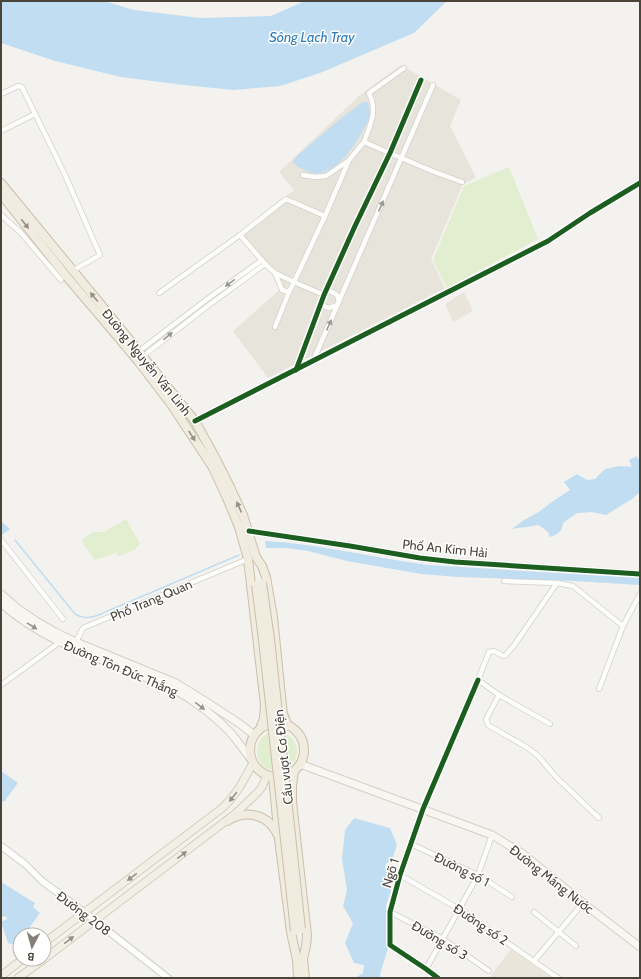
<svg xmlns="http://www.w3.org/2000/svg" width="641" height="979" viewBox="0 0 641 979" font-family="Cabin,sans-serif">
	<rect width="100%" height="100%" fill="#f4f2ee"/>
	<polygon fill="#e7e4dc" points="401,65 461,100 450,126 476,178 463,184 431,259 445,288 268,378 233,331 284,286 241,233 294,190 279,172 360,95"/>
	<g fill="#eae5da">
		<polygon points="464,292 473,311 453,322 445,304"/>
		<polygon points="511,949 552,978 489,978"/>
	</g>
	<g fill="#e1eecf">
		<polygon points="509,167 538,239 447,288 433,260 464,186"/>
		<polygon points="126,519 140,544 134,550 119,556 116,553 95,560 82,542 83,539 93,532 104,532"/>
		<circle cx="277" cy="751" r="20"/>
	</g>
	<g fill="#c0ddf1">
		<polygon points="1,1 104,1 134,10 200,18 271,16 305,1 447,1 414,33 320,73 280,86 234,90 184,85 121,77 55,61 1,43"/>
		<path d="M363,102h5c0,4 2,9 2,12 -1,7 -6,14 -9,20 -10,17 -33,50 -56,36 -5,-2 -10,-4 -12,-9l4,-5 42,-36z"/>
		<path d="M637,456l3,6v30l-8,7 -26,16 -14,-3 -15,1 -14,10c-1,9 -5,11 -13,14l-2,-5 -9,-7 -27,4 12,-9 15,-8 14,-11 17,-11 -6,-8 13,-8 10,6 8,-1 10,-10 15,-3 12,1 -3,-7z"/>
		<polygon points="1,521 10,529 2,535 1,533"/>
		<path d="M265,541c55,3 109,17 163,24l212,13v7l-66,-4 -116,-4 -37,-3 -74,-13 -39,-10 -22,-3h-20z"/>
		<polygon points="1,771 18,783 4,802 1,800"/>
		<polygon points="354,818 390,828 397,845 393,857 385,865 391,891 386,906 388,948 380,974 381,978 355,978 363,973 364,965 354,963 345,943 353,923 343,906 347,890 342,859 345,830"/>
		<polygon points="1,882 35,903 33,907 40,913 24,935 20,935 20,940 16,945 8,943 1,922 7,919 6,916 2,917 1,910"/>
	</g>
	<g fill="none" stroke-linecap="round" stroke-linejoin="round">
		<path stroke="#c0ddf1" stroke-width="1.5" d="M15,540l60,74c8,5 12,4 21,2l143,-61"/>
		<defs>
			<g id="minor">
				<polyline points="1,94 18,86 22,87 65,175 100,255 72,271"/>
				<polyline points="1,131 35,114"/>
				<path d="M364,142c6,-17 14,-31 5,-49l35,-25"/>
				<polyline points="303,175 316,177 326,176 348,161"/>
				<polyline points="1,215 21,233 61,280"/>
				<polyline points="325,216 349,160 364,142 432,171 462,182"/>
				<polyline points="240,235 265,264 275,273 294,282 289,292 275,327"/>
				<polyline points="275,273 282,290 289,292"/>
				<polyline points="159,293 240,235 286,199 325,216 294,282 324,295"/>
				<polyline points="325,293 330,291 337,295 339,302"/>
				<polyline points="321,301 324,306 329,308 338,305"/>
				<polyline points="138,352 206,300 262,260"/>
				<polyline points="142,357 209,305 265,264"/>
				<polyline points="313,361 433,85"/>
				<polyline points="296,370 324,295 355,226 390,153 421,80"/>
				<polyline points="195,421 548,241 590,213 640,183"/>
				<polyline points="1,540 63,619"/>
				<polyline points="504,581 557,583"/>
				<polyline points="74,642 76,642 83,628 248,559"/>
				<polyline points="1,685 60,642 63,642"/>
				<polyline points="599,689 623,626 640,594"/>
				<polyline points="499,695 486,719 488,725 528,748 538,756 556,777 599,818"/>
				<polyline points="550,724 499,695 478,680 489,652 494,651 503,656 505,656 515,644 557,583 573,586 623,626"/>
				<polyline points="411,844 478,875 512,897"/>
				<polyline points="400,875 459,909 558,978"/>
				<polyline points="390,912 443,939 489,971"/>
				<polyline points="534,912 576,946"/>
				<polyline points="534,961 583,903"/>
				<polyline points="426,969 478,875 492,835"/>
				<polyline points="438,978 426,969 390,945 390,912 400,875 423,809 478,680"/>
			</g>
			<g id="tertiary">
				<polyline points="249,531 350,546 420,558 455,562 640,574"/>
				<polyline points="1,846 25,864 42,881 84,912 168,978"/>
			</g>
			<g id="secondary">
				<polyline points="1,594 17,608 36,621 55,632 76,642 176,683 205,701 240,724 254,735"/>
				<path d="M1,603c38,35 87,51 134,70 19,8 39,15 55,26 16,11 32,23 44,38 6,7 11,15 17,22"/>
				<polyline points="300,764 492,835 523,854 588,907 640,947"/>
			</g>
			<g id="primary">
				<path d="M44,943l177,-134c15,-13 23,-29 32,-46"/>
				<polyline points="44,959 235,814 258,792 262,787 267,775"/>
				<polyline points="1,976 23,959"/>
				<polyline points="18,978 44,959"/>
			</g>
			<g id="trunk">
				<polyline points="1,183 107,312 195,421 217,461 230,487 243,515 256,557 262,566 266,577 273,617 282,706 283,714 288,726"/>
				<polyline points="1,194 66,276 101,317 138,361 171,404 212,466 227,498 239,527 248,559 265,705 264,718 260,729"/>
				<circle cx="277" cy="750" r="27"/>
				<polyline points="294,771 292,786 292,802 307,935 306,946 303,959 305,978"/>
				<polyline points="273,777 279,839 291,932 297,960 298,978"/>
				<path d="M227,821c19,-12 41,-7 51,14"/>
			</g>
		</defs>
		<use href="#minor" stroke="#d2d0cb" stroke-width="6"/>
		<use href="#tertiary" stroke="#d2d0cb" stroke-width="8"/>
		<use href="#secondary" stroke="#d3cfc5" stroke-width="9"/>
		<use href="#primary" stroke="#d6cebb" stroke-width="9"/>
		<use href="#trunk" stroke="#ccbfa9" stroke-width="10"/>
		<use href="#minor" stroke="#fdfdfc" stroke-width="4.5"/>
		<use href="#tertiary" stroke="#fdfdfc" stroke-width="6"/>
		<use href="#secondary" stroke="#f7f6f1" stroke-width="7"/>
		<use href="#primary" stroke="#f2efe6" stroke-width="7"/>
		<use href="#trunk" stroke="#f0ece0" stroke-width="8"/>
		<defs>
			<g id="trunk-bridge">
				<polyline points="262,583 270,639 301,929"/>
				<polyline points="256,585 263,640 295,931"/>
			</g>
		</defs>
		<use href="#trunk-bridge" stroke="#ccbfa9" stroke-width="10" stroke-linecap="butt"/>
		<use href="#trunk-bridge" stroke="#f0ece0" stroke-width="8"/>
		<defs>
			<g id="cycleway">
				<polyline points="296,370 324,295 355,226 390,153 421,80"/>
				<polyline points="195,421 548,241 590,213 640,183"/>
				<polyline points="249,531 350,546 420,558 455,562 640,574"/>
				<polyline points="438,978 426,969 390,945 390,912 400,875 423,809 478,680"/>
			</g>
		</defs>
		<use href="#cycleway" stroke="#fff" stroke-width="8"/>
		<use href="#cycleway" stroke="#1b5e20" stroke-width="5"/>
	</g>
	<defs><path id="oneway-solid" d="M-6-.8H1V-3.2L6.5 0L1 3.2V.8H-6Z"/></defs>
	<g fill="#9b9791">
		<use href="#oneway-solid" transform="translate(381 206) rotate(-66)"/>
		<use href="#oneway-solid" transform="translate(230 283) rotate(144)"/>
		<use href="#oneway-solid" transform="translate(329 325) rotate(-66)"/>
		<use href="#oneway-solid" transform="translate(168 336) rotate(-39)"/>
	</g>
	<g fill="#959084">
		<use href="#oneway-solid" transform="translate(25 224) rotate(52)"/>
		<use href="#oneway-solid" transform="translate(94 297) rotate(-130)"/>
		<use href="#oneway-solid" transform="translate(192 436) rotate(57)"/>
		<use href="#oneway-solid" transform="translate(239 507) rotate(-114)"/>
	</g>
	<g fill="#98948c">
		<use href="#oneway-solid" transform="translate(32 626) rotate(32)"/>
		<use href="#oneway-solid" transform="translate(200 706) rotate(37)"/>
	</g>
	<g fill="#969187">
		<use href="#oneway-solid" transform="translate(233 797) rotate(129)"/>
		<use href="#oneway-solid" transform="translate(182 855) rotate(-37)"/>
		<use href="#oneway-solid" transform="translate(132 877) rotate(143)"/>
		<use href="#oneway-solid" transform="translate(69 940) rotate(-37)"/>
	</g>
	<g text-anchor="middle" stroke-width="3" stroke-linejoin="round" paint-order="stroke">
		<g font-size="13" fill="#4b4439" stroke="#fff">
			<text transform="translate(147 362) rotate(51)" y="5">Đường Nguyễn Văn Linh</text>
			<text transform="translate(445 548) rotate(6)" y="5">Phố An Kim Hải</text>
			<text transform="translate(151 600) rotate(-23)" y="5">Phố Trang Quan</text>
			<text transform="translate(121 668) rotate(23)" y="5">Đường Tôn Đức Thắng</text>
			<text transform="translate(283 757) rotate(-96)" y="5">Cầu vượt Cơ Điện</text>
			<text transform="translate(462 869) rotate(27)" y="5">Đường số 1</text>
			<text transform="translate(390 873) rotate(-73)" y="5">Ngõ 1</text>
			<text transform="translate(552 879) rotate(38)" y="5">Đường Máng Nước</text>
			<text transform="translate(84 913) rotate(37)" y="5">Đường 208</text>
			<text transform="translate(481 924) rotate(34)" y="5">Đường số 2</text>
			<text transform="translate(440 940) rotate(31)" y="5">Đường số 3</text>
		</g>
		<g font-size="14" font-style="italic" fill="#2e7ab2" stroke="#fff">
			<text x="312" y="42">Sông Lạch Tray</text>
		</g>
	</g>
	<rect width="641" height="979" fill="none" stroke="#4b4439" stroke-width="4"/>
	<g transform="translate(32 947) rotate(186)"><circle r="19" fill="#ffffff" stroke="#b7b4b0"/>
	<path d="M0-3L7 15L0 10L-7 15Z" fill="#868178"/>
	<text y="-6" font-size="11" font-weight="bold" text-anchor="middle" fill="#4b4439">B</text>
	</g>
</svg>
